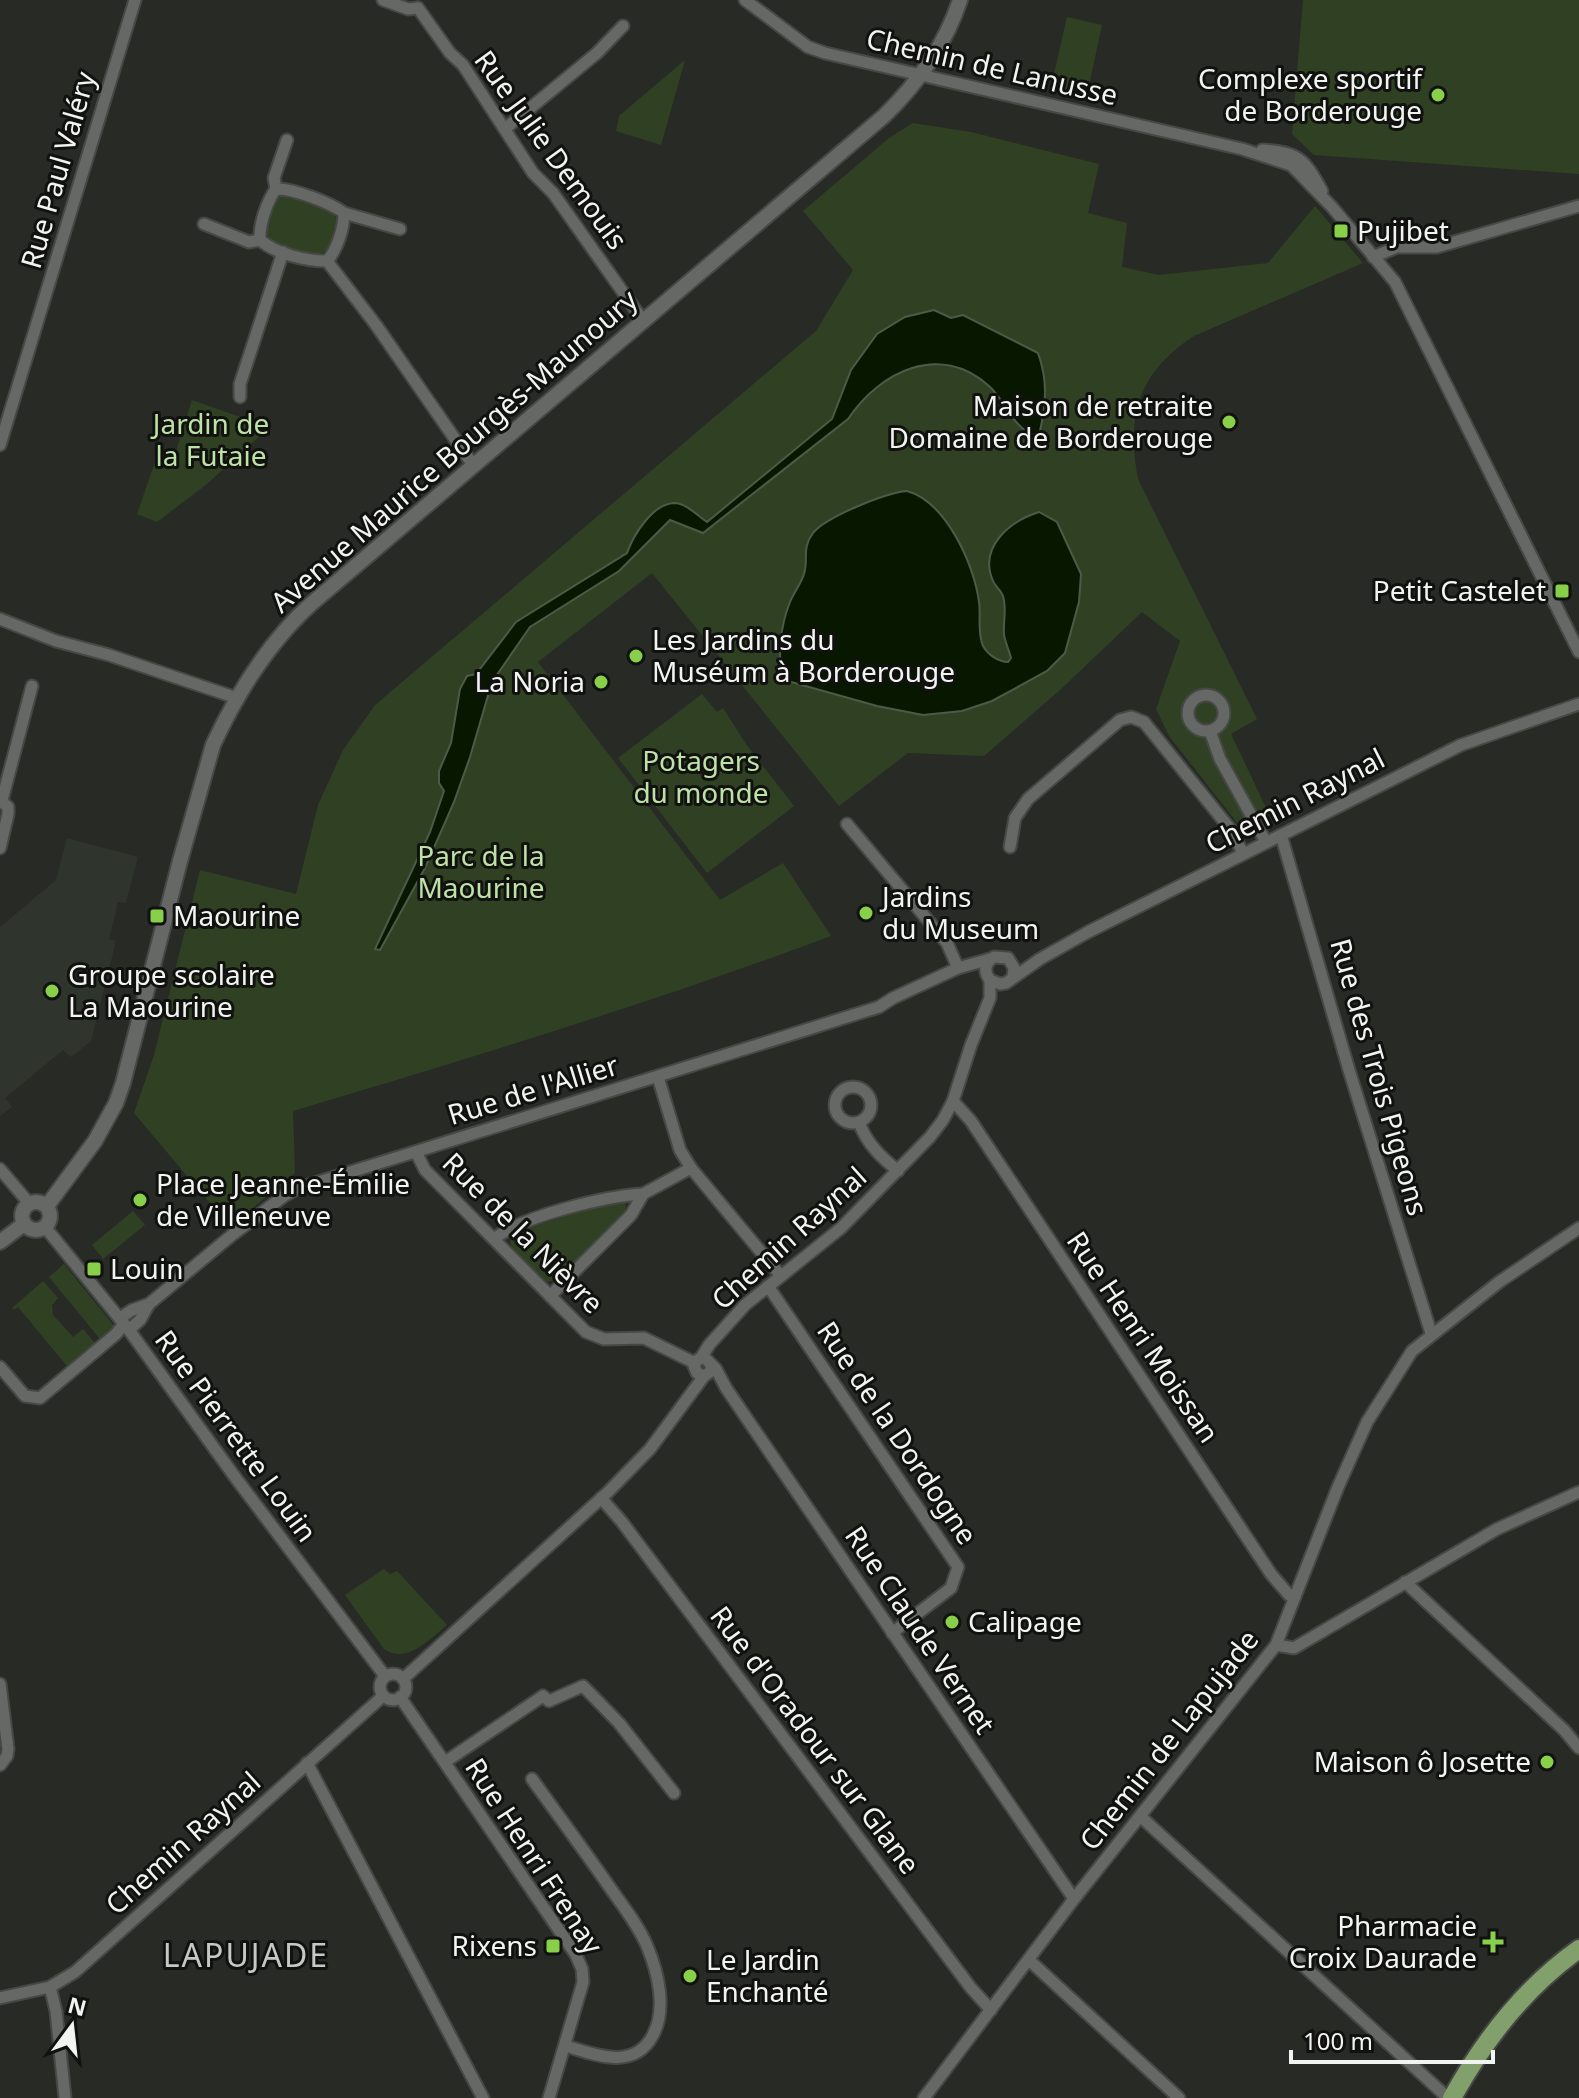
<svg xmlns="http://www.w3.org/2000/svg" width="1579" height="2098" viewBox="0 0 1579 2098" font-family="'Noto Sans',sans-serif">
	<rect width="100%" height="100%" fill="#282a26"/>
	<polygon fill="#2f352c" points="67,838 138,857 126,903 118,902 109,939 116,941 91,1041 71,1057 63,1050 5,1098 12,1107 0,1116 0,927 56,880"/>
	<g fill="#304123">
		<polygon points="1303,0 1579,0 1579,174 1314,155 1292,134"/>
		<polygon points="1067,17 1102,25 1086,99 1050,91"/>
		<polygon points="685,60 661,145 616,131 619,116"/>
		<path d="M913,123l58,9 128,32 -11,49 39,10 -5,44 37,8 109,-12 47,-57 48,57 -169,73c-56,36 -68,81 -56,143l119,240 -26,15 39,82 -28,13 -73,-93 -13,-27 24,-68 -38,-29 -82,78 -76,66 -76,-3 -69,53 -187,-233 -114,89 182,238 63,-37 48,73c-177,66 -357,121 -538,175l2,62 -65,54 -96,-114 20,-58 46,-185 96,24 22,-89 25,-55 32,-45 441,-374 37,-61 -50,-59 86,-73z"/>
		<path d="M281,193l52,18c5,9 4,15 1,24 -11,36 -38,16 -63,7 -11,-12 -1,-39 10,-49z"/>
		<polygon points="192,400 249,420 263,433 207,484 157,522 137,514 157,456 173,461"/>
		<polygon points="702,694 717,712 723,708 746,744 794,806 707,873 618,758"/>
		<polygon points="616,1200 626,1203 625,1213 559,1279 547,1282 512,1249 510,1242 513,1233"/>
		<polygon points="133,1211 145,1225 103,1259 92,1245"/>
		<polygon points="64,1264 115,1327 100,1339 49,1277"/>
		<polygon points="43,1281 58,1298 52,1305 53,1315 73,1337 83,1329 95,1343 67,1366 18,1307 14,1310 12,1308"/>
		<path d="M384,1569l6,5 7,-3 50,54c-17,14 -41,40 -63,24l-39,-54z"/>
	</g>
	<g fill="#081800" stroke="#4e5a48" stroke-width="2">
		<path d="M934,310l17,8 12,-3 75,38c10,28 8,50 2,78l-6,4c-22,-8 -28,-34 -45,-49 -49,-44 -109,-15 -141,33l-145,114 -33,-13 -51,51 -89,56 -38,55 -22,75 -16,45 -29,66 -40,73 -5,9 -5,-1 55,-117 14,-41 -5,-8v-12l12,-28 9,-54 7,-13 9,-2 40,-52 111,-69c6,-17 25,-49 47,-50 12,0 24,13 33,19l125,-103 19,-49 26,-36 28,-17z"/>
		<path d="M907,491c39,11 67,73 72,111 2,14 -2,30 4,44 5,9 16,16 25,16l3,-4c-2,-8 -6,-16 -7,-24 -1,-13 3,-25 -1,-38 -2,-6 -8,-10 -10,-15 -15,-35 18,-60 46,-69l18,10 24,52 -2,28 -14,51 -18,18 -55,30 -30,10 -39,4 -46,-9 -93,-26c-8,-24 -3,-55 6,-78 4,-10 11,-18 14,-28 5,-15 -3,-25 9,-41 13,-16 72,-40 94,-42z"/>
	</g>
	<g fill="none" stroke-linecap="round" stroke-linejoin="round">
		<defs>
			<g id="minor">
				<polyline points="383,0 408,9 418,8"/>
				<polyline points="745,0 808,47 825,53 1242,149 1291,165 1332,207 1395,282 1579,652"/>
				<polyline points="418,8 450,53 463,65 533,173 553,193 644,322"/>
				<polyline points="506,128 597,53 623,26"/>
				<path d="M1262,150c37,2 43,10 60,41"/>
				<polyline points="276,189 274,178 287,140"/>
				<polyline points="344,213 400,229"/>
				<polyline points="204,224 249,242 260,240"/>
				<polyline points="1373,257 1397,247 1437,247 1579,206"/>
				<path d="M327,261c10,-11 17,-33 17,-48 -13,-10 -52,-25 -68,-24 -9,12 -17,36 -16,51 16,14 46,21 67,21l49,64 97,140"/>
				<polyline points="240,397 240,384 283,252"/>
				<polyline points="0,445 135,0"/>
				<polyline points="0,619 56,641 109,655 237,698"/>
				<circle cx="1206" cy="713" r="18"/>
				<polyline points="1210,731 1220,759 1266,842"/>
				<polyline points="0,800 8,807 8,814 0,848"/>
				<polyline points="2,800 32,686"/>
				<polyline points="847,824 947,943 958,968"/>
				<polyline points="1281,835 1349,1070 1431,1333"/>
				<polyline points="1010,847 1015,818 1028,799 1120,720 1131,717 1144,722 1231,830 1243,853"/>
				<path d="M1013,976l1,-8 -6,-10 -14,-1c-9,6 -11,14 -4,23l10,4 6,-1 34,-24 48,-27 373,-187 118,-41"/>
				<polyline points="658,1077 680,1150 691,1168 781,1276"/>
				<circle cx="853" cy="1105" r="18"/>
				<polyline points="953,1101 971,1121 1271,1574 1289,1595 1295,1597"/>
				<path d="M859,1122c7,21 22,35 39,49"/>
				<polyline points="416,1152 425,1170 586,1332 604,1339 644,1338 695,1363"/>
				<polyline points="0,1169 29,1203"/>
				<polyline points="45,1227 129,1330 235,1477 385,1676"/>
				<path d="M494,1239c28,-23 112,-43 149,-45"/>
				<polyline points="768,1286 958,1567 951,1588 892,1633"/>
				<polyline points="550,1296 631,1215 643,1194 691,1168"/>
				<polyline points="120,1318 132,1310 149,1304 232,1235 284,1196 296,1189 879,1007 893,998 958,968 990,959"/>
				<polyline points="129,1330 140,1320 149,1304"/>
				<polyline points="701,1358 709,1345 745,1305 841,1228 930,1137 943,1120 953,1101 971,1045 990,998 990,980"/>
				<polyline points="712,1366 710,1372 704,1376 697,1373 694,1366 697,1360 704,1357 716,1369 726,1388 1074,1899"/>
				<polyline points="0,1367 25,1396 40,1398 116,1334 124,1324"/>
				<polyline points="601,1498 622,1522 971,1988 991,2010"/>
				<polyline points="1405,1582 1564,1730 1579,1748"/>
				<polyline points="1276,1645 1294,1648 1497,1529 1579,1492"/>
				<circle cx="393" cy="1687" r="13"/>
				<polyline points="403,1679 608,1492 650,1449 704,1376"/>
				<polyline points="0,1684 8,1749 7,1756 0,1765"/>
				<polyline points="400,1697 576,1955 582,1969 583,1982 549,2098"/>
				<polyline points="445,1762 543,1696 549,1701 583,1686 619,1723 674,1793"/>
				<polyline points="307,1763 483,2098"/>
				<path d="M532,1779c24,33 48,66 72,100 14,21 33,43 43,67 11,26 20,63 6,89 -19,36 -57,20 -87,11"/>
				<polyline points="1140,1816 1448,2098"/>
				<polyline points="1029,1960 1179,2098"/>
				<polyline points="50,1987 56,2011 65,2098"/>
				<polyline points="0,1998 50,1987 75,1972 383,1696"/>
				<polyline points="924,2098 1074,1899 1276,1645 1338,1487 1367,1422 1412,1351 1499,1282 1579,1228"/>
			</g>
			<g id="tertiary">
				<circle cx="36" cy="1216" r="14"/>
				<path d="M47,1206l48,-65 21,-38 7,-20 57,-222 33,-116c24,-52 55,-102 98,-141l573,-488c34,-33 61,-70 76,-116"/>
				<polyline points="0,1242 24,1224"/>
			</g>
			<path id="primary" d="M1452,2098c32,-58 72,-110 127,-149"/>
		</defs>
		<use href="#minor" stroke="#464845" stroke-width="15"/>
		<use href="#tertiary" stroke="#464845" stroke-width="18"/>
		<use href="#primary" stroke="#464845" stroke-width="22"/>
		<use href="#minor" stroke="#656864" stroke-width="11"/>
		<use href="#tertiary" stroke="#656864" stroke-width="14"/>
		<use href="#primary" stroke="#81a06b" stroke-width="18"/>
	</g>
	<g fill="#88cf4a" stroke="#111210" stroke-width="3">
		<circle cx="1438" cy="95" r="8"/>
		<rect x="1333" y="223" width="16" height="16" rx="4"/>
		<circle cx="1229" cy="422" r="8"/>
		<rect x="1554" y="583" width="16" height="16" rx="4"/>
		<circle cx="636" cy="656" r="8"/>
		<circle cx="601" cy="682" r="8"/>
		<circle cx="866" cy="913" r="8"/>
		<rect x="149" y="908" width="16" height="16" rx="4"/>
		<circle cx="52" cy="991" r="8"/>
		<circle cx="140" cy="1200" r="8"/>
		<rect x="86" y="1261" width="16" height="16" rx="4"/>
		<circle cx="952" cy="1622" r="8"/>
		<circle cx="1547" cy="1762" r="8"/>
		<path d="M1489 1930h8v8h8v8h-8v8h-8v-8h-8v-8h8z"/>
		<rect x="545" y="1938" width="16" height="16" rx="4"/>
		<circle cx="690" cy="1976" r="8"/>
	</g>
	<g text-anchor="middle" stroke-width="6" stroke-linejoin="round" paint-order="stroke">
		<g font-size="28" fill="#f2f4f1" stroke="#111210">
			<text transform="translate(992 67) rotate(13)" y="10">Chemin de Lanusse</text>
			<text transform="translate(551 150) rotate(54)" y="10">Rue Julie Demouis</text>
			<text transform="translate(58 170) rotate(-74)" y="10">Rue Paul Valéry</text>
			<text transform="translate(454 451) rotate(-41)" y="10">Avenue Maurice Bourgès-Maunoury</text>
			<text transform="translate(1295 801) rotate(-27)" y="10">Chemin Raynal</text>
			<text transform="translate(1379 1077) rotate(74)" y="10">Rue des Trois Pigeons</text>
			<text transform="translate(533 1090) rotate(-17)" y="10">Rue de l'Allier</text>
			<text transform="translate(523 1233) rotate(45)" y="10">Rue de la Nièvre</text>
			<text transform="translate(789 1238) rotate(-42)" y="10">Chemin Raynal</text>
			<text transform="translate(1143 1337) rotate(56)" y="10">Rue Henri Moissan</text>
			<text transform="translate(897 1433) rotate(56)" y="10">Rue de la Dordogne</text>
			<text transform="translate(236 1436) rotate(54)" y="10">Rue Pierrette Louin</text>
			<text transform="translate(920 1630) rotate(56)" y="10">Rue Claude Vernet</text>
			<text transform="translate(815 1740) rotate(53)" y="10">Rue d'Oradour sur Glane</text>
			<text transform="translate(1169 1740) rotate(-52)" y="10">Chemin de Lapujade</text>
			<text transform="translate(183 1843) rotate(-42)" y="10">Chemin Raynal</text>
			<text transform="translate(534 1856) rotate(57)" y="10">Rue Henri Frenay</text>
		</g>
		<g font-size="28" fill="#f2f4f1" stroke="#111210" text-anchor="start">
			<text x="1422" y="89" text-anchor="end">Complexe sportif<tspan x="1422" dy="32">de Borderouge</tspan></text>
			<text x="1357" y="241">Pujibet</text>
			<text x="1213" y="416" text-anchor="end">Maison de retraite<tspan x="1213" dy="32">Domaine de Borderouge</tspan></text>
			<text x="1546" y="601" text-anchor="end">Petit Castelet</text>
			<text x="652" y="650">Les Jardins du<tspan x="652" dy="32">Muséum à Borderouge</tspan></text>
			<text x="585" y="692" text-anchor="end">La Noria</text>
			<text x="882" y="907">Jardins<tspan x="882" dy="32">du Museum</tspan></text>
			<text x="173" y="926">Maourine</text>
			<text x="68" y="985">Groupe scolaire<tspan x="68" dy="32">La Maourine</tspan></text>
			<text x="156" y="1194">Place Jeanne-Émilie<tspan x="156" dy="32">de Villeneuve</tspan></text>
			<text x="110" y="1279">Louin</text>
			<text x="968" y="1632">Calipage</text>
			<text x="1531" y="1772" text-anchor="end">Maison ô Josette</text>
			<text x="1477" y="1936" text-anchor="end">Pharmacie<tspan x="1477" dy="32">Croix Daurade</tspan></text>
			<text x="537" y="1956" text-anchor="end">Rixens</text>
			<text x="706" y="1970">Le Jardin<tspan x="706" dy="32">Enchanté</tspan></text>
		</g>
		<g font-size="28" fill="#bee2a6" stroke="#111210">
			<text x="211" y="434">Jardin de<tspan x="211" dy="32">la Futaie</tspan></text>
			<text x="701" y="771">Potagers<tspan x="701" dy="32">du monde</tspan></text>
			<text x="481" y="866">Parc de la<tspan x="481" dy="32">Maourine</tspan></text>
		</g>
		<g font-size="32" letter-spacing="2" fill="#c5c8c4" stroke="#111210">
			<text x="246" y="1967">LAPUJADE</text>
		</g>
	</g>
	<g transform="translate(72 2026) rotate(15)" stroke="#111210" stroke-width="6" paint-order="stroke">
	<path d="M0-6L14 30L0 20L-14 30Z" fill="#f2f4f1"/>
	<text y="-12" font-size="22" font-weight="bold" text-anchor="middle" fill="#f2f4f1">N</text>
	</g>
	<path d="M1291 2050v12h202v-12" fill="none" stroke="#f2f4f1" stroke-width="4"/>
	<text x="1303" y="2050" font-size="24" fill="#f2f4f1" stroke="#111210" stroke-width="6" paint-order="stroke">100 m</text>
</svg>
